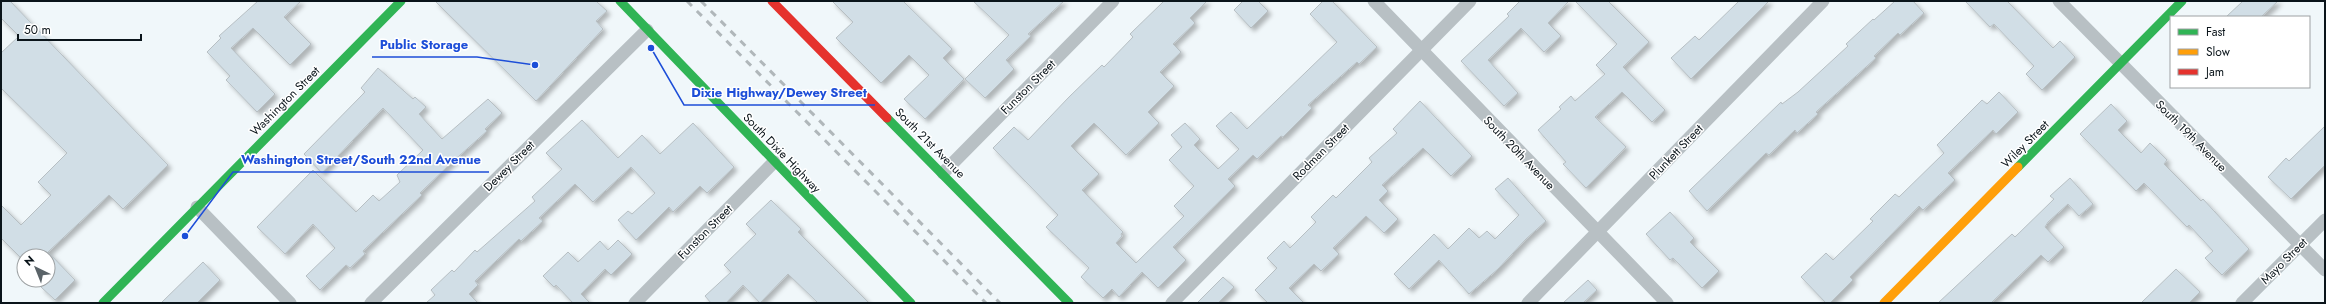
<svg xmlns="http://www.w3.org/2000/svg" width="2326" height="304" viewBox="0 0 2326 304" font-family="Jost,sans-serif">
	<defs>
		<filter id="shadow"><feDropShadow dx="3.5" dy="3.5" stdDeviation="2" flood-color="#0004"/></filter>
	</defs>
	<rect width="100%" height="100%" fill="#f0f7fa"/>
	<g fill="#d1dee6" stroke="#b7bfc3" filter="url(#shadow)">
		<polygon points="1,1 10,1 168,165 123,209 109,195 48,252 75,280 55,300 41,287 45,283 42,280 48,280 48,256 24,256 24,261 1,238 1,205 21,225 51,195 38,182 67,153 1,88 1,53 19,36 1,18"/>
		<polygon points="258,1 301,1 284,17 311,44 290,65 253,28 231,48 275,94 257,112 226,80 230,76 207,52 221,38 219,36"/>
		<polygon points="435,1 596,1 607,11 596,21 603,29 536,101"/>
		<polygon points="832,1 903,1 952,49 943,58 964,79 925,119 904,99 929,75 909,55 881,83 836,38 853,22"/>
		<polygon points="973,1 1064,1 1028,34 1031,36 1006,60 1014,69 985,98 965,79 1009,35"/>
		<polygon points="1164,1 1207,1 1190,18 1195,23 1173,44 1181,52 1160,72 1174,86 1148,112 1159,123 1126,155 1094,123 1071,146 1099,174 1082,190 1123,232 1121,234 1122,236 1116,243 1136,263 1184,216 1174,206 1194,186 1169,160 1182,147 1171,135 1185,123 1200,139 1194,145 1218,169 1239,149 1216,126 1231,112 1247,129 1337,42 1310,14 1323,1 1332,1 1377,47 1359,64 1357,62 1308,105 1312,108 1283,137 1281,136 1257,159 1253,155 1228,179 1235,186 1173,247 1186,260 1158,288 1142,272 1119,297 1112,289 1103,298 1081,277 1089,268 1046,227 1058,215 993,148 1014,127 1028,140 1069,97 1102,65 1104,67 1133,37 1130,34"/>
		<polygon points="1243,1 1258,1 1268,11 1251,28 1234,10"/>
		<polygon points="1520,1 1569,1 1548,23 1561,36 1544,52 1521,28 1488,60 1518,93 1504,106 1461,61 1509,16 1507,14"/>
		<polygon points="1575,1 1608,1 1649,42 1623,67 1665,110 1652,122 1622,92 1595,117 1626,147 1586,188 1563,164 1566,162 1538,130 1561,109 1559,107 1571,96 1575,101 1605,74 1596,65 1617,44"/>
		<polygon points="1739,1 1769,1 1691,79 1671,58 1695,36 1699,40"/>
		<polygon points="1895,1 1913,1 1924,13 1900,35 1898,33 1874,56 1876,58 1816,112 1818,114 1797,133 1795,130 1769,155 1766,153 1707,211 1689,191 1781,102 1782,104 1798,92 1848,46 1846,44 1873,19 1874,20"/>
		<polygon points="1965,1 2007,1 2053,48 2060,41 2075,57 2042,90 2026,74 2034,66 1994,24 1990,27"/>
		<polygon points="2243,1 2278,1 2261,17 2226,17"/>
		<polygon points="378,68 413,99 415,97 426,107 419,114 442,139 488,99 502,113 485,129 487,131 449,165 420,193 422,195 363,251 365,254 350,268 346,265 320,290 306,276 335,248 313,224 285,254 257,227 313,170 356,212 373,195 379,201 400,182 397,175 423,150 383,108 322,173 304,154 365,92 361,88"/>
		<polygon points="1999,92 2018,112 1996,134 1993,130 1948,173 1955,180 1923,210 1919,206 1850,277 1853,280 1830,303 1826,303 1801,277 1826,253 1833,260 1873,221 1870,219 1895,194 1899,197 1944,153 1937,145 1982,100 1987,104"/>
		<polygon points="1420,101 1472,156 1451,176 1423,148 1382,185 1388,191 1379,200 1398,219 1384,233 1366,216 1333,248 1339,254 1321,271 1314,264 1289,288 1304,303 1268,303 1255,290 1277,268 1267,258 1284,241 1290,248 1316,222 1311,217 1333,195 1336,198 1372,162 1369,158 1397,133 1393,129"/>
		<polygon points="2111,104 2127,121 2118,130 2141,153 2150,143 2167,160 2164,164 2201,201 2203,199 2249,249 2222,275 2205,258 2213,251 2189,225 2187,227 2144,183 2136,191 2080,134"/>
		<polygon points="582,120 618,158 642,135 660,154 693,123 734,167 707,193 700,186 673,212 669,207 636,240 618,220 628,211 632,214 655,193 631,167 593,202 575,184 539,218 543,221 521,241 519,239 475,281 478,285 469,294 478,303 426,303 435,295 431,290 452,270 454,272 475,250 477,252 535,201 532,197 562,169 546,153"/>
		<polygon points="2325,126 2325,165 2291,199 2268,177 2286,158 2289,161"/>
		<polygon points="1508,178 1546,221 1526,239 1498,269 1469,294 1439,260 1409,289 1394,274 1434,234 1448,249 1469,228 1479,238 1487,231 1495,239 1519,215 1495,189"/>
		<polygon points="2070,178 2093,204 2079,216 2068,204 2048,222 2045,227 2064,247 2048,262 2041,255 1991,303 1938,303 2012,234 2015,237 2054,199 2050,196"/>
		<polygon points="771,200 801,229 798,232 869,303 818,303 788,274 760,303 743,285 726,303 711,303 705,296 731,272 724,265 756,234 746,224"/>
		<polygon points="1670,212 1694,238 1690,242 1719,271 1702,288 1673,258 1670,260 1646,234"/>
		<polygon points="618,240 632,254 611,275 605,269 581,294 590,303 573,303 556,285 554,287 543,276 568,252 578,262 600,241 608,250"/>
		<polygon points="203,262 220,280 197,303 161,303"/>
		<polygon points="2176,269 2200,292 2189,303 2141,303"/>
		<polygon points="1223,277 1234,287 1218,303 1197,303"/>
		<polygon points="1588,280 1597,290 1583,303 1563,303"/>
	</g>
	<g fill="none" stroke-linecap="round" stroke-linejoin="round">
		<g stroke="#b8c0c4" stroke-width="13">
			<polyline points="1374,1 1667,303"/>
			<polyline points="2059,1 2325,270"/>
			<polyline points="943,173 1113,1"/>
			<polyline points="197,207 290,303"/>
			<polyline points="371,303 647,30"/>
			<polyline points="635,303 774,162"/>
			<polyline points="1172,303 1470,1"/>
			<polyline points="1528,303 1823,1"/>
			<polyline points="2242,303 2325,220"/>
		</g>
		<g stroke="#30b455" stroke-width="9">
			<polyline points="620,1 911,303"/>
			<polyline points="887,118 1069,303"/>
			<polyline points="2018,167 2182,1"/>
			<polyline points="103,303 401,1"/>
		</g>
		<polyline stroke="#ff9f0a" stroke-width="9" points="1884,303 2018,167"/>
		<polyline stroke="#e5322d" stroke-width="9" points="772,1 887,118"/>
		<g stroke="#b0b7ba" stroke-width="3" stroke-dasharray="7 7" stroke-linecap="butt">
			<polyline points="687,1 986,303"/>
			<polyline points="701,1 1000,303"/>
		</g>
	</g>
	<g text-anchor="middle" stroke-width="3" stroke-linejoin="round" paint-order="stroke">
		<g font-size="12" fill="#0a141a" stroke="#fff">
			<text transform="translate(1028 87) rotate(-45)" y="4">Funston Street</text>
			<text transform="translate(285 101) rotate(-45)" y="4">Washington Street</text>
			<text transform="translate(2191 136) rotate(45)" y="4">South 19th Avenue</text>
			<text transform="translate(930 143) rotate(45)" y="4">South 21st Avenue</text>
			<text transform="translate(2025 144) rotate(-45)" y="4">Wiley Street</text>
			<text transform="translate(1321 152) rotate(-45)" y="4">Rodman Street</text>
			<text transform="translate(1676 152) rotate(-46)" y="4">Plunkett Street</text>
			<text transform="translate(782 153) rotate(46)" y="4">South Dixie Highway</text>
			<text transform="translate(1519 153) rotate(46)" y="4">South 20th Avenue</text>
			<text transform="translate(509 166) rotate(-45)" y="4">Dewey Street</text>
			<text transform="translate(705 232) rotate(-45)" y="4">Funston Street</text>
			<text transform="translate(2284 261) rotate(-45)" y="4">Mayo Street</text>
		</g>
	</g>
	<path fill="none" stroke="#1d4ed8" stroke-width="1.5" d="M535 65L477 57H372M651 48L684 105H875M185 236L233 172H489"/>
	<g fill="#1d4ed8" stroke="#fff" stroke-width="1.5">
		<circle cx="535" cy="65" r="4"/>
		<circle cx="651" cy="48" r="4"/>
		<circle cx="185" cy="236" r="4"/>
	</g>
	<g font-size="13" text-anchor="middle" font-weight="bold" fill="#1d4ed8" stroke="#fff" stroke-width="3" stroke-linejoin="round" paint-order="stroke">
		<text x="424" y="49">Public Storage</text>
		<text x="779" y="97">Dixie Highway/Dewey Street</text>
		<text x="361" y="164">Washington Street/South 22nd Avenue</text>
	</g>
	<rect width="2326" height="304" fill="none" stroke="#0a141a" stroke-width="4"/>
	<rect x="2170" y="16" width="140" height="72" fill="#ffffff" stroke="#9da1a3"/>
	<rect x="2178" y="29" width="20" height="6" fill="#30b455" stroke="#9da1a3"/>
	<text x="2206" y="36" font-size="12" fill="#0a141a">Fast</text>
	<rect x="2178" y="49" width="20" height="6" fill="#ff9f0a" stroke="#9da1a3"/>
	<text x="2206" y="56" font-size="12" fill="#0a141a">Slow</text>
	<rect x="2178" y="69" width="20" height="6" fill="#e5322d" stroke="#9da1a3"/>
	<text x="2206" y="76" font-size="12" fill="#0a141a">Jam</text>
	<g transform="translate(36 268) rotate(317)"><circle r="19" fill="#ffffff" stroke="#9da1a3"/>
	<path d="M0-3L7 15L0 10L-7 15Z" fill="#5a6368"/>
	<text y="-6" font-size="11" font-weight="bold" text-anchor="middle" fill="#0a141a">N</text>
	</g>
	<path d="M18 34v6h123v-6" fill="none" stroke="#0a141a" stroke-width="2"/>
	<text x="24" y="34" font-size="12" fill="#0a141a" stroke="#ffffff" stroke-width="3" paint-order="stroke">50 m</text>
</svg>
